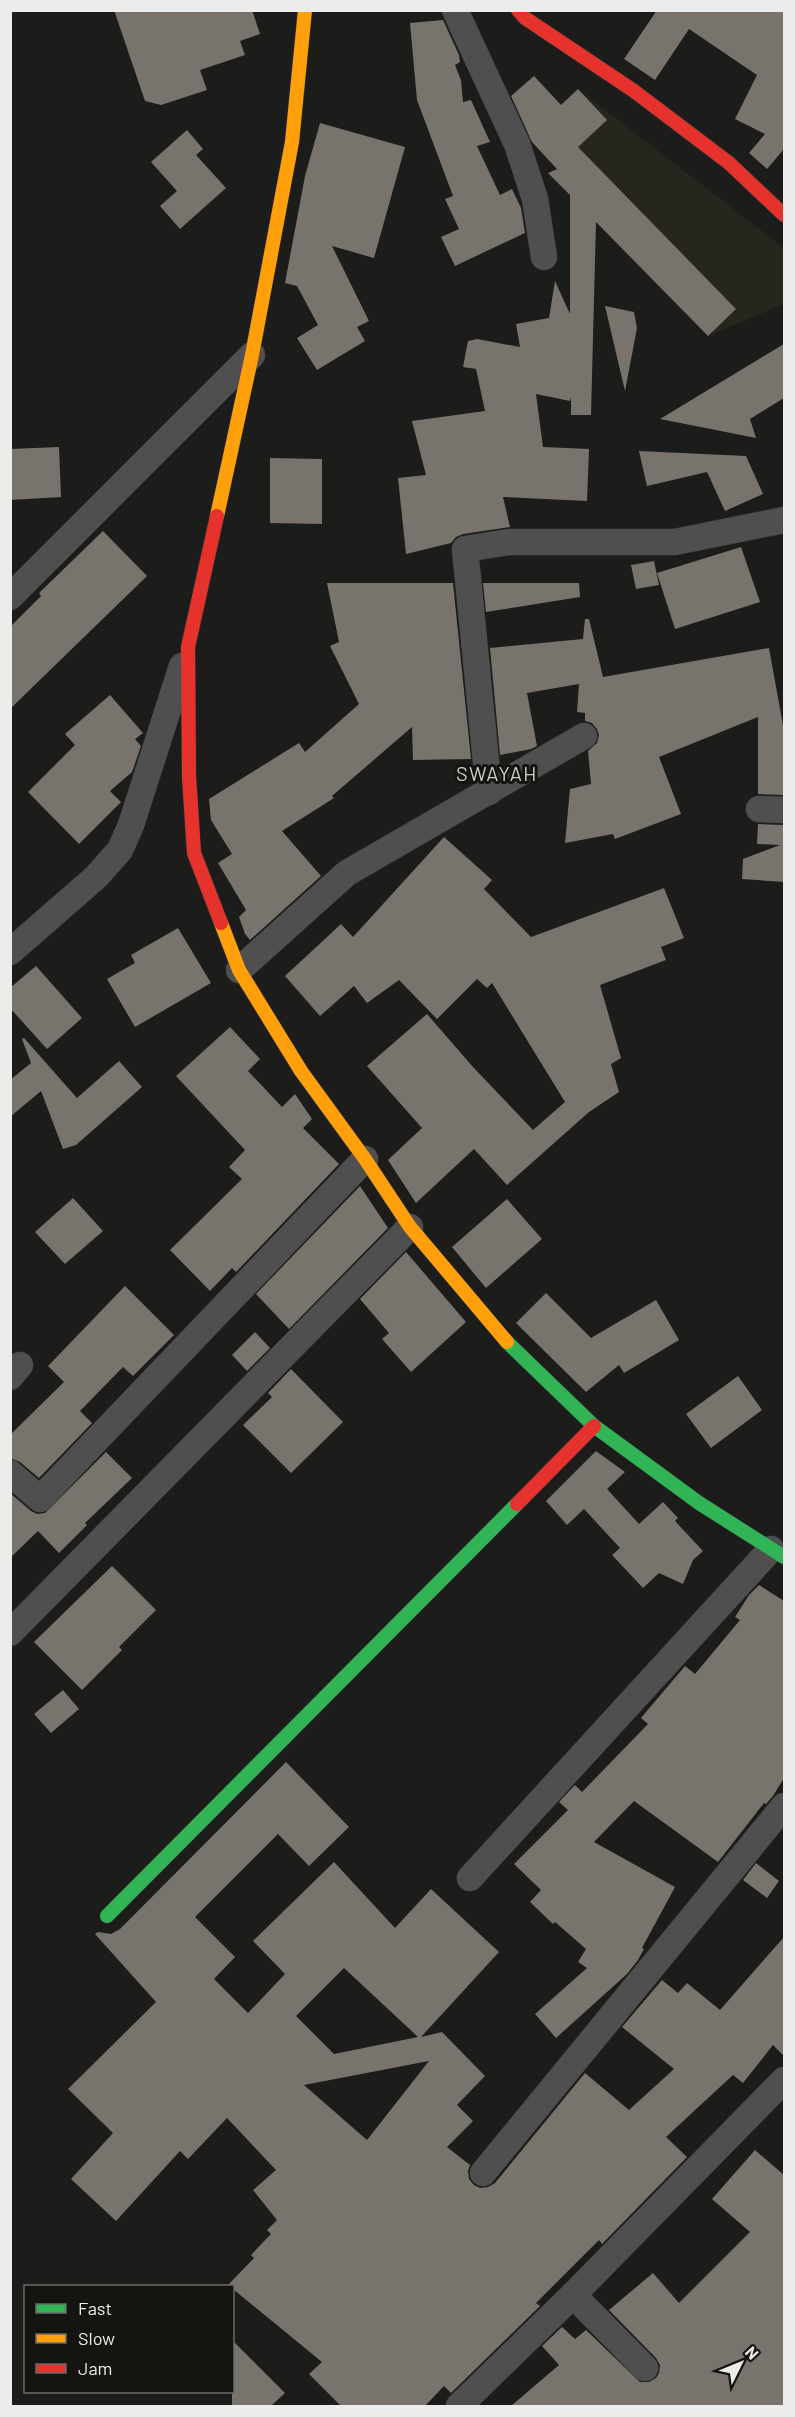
<svg xmlns="http://www.w3.org/2000/svg" width="795" height="2417" viewBox="0 0 795 2417" font-family="Barlow,sans-serif">
	<rect width="100%" height="100%" fill="#1c1c1b"/>
	<polygon fill="#26251e" points="578,89 784,248 784,304 708,336 553,177 559,171 527,137"/>
	<g fill="#78736c" fill-rule="evenodd">
		<polygon points="114,10 252,10 260,34 240,41 245,55 200,70 207,90 161,105 145,101"/>
		<polygon points="657,10 784,10 784,149 767,169 749,153 765,134 735,119 757,75 689,29 655,80 624,59"/>
		<polygon points="443,20 459,55 460,62 455,65 461,80 463,102 471,100 490,142 477,146 500,195 512,189 521,208 525,233 455,266 441,237 459,229 445,199 453,196 417,100 410,23"/>
		<polygon points="534,76 561,105 578,89 607,120 578,147 736,309 708,336 596,222 591,415 571,415 571,396 570,401 536,394 543,447 589,449 587,501 503,497 510,527 463,534 456,537 451,543 406,554 398,478 426,475 412,421 485,411 476,369 463,367 468,341 477,339 520,347 516,324 549,318 555,281 570,314 570,195 548,173 557,169 532,142 511,96"/>
		<polygon points="320,123 405,147 374,258 332,246 369,321 357,327 365,341 317,370 297,338 318,325 297,286 285,283 305,176"/>
		<polygon points="187,130 203,149 196,155 226,188 180,229 160,206 177,191 151,162"/>
		<polygon points="605,306 634,312 637,328 625,391"/>
		<polygon points="784,344 784,398 750,419 756,438 660,419"/>
		<polygon points="59,447 61,497 10,500 10,449"/>
		<polygon points="639,451 746,456 763,494 725,511 707,472 647,486"/>
		<polygon points="270,458 322,459 322,524 270,523"/>
		<polygon points="103,531 147,576 10,709 10,627 41,596 39,593"/>
		<polygon points="741,547 760,602 675,629 657,573"/>
		<polygon points="654,561 659,585 636,589 631,565"/>
		<polygon points="327,583 453,583 471,759 413,760 412,727 332,796 334,798 282,831 321,876 250,940 245,934 239,917 246,910 218,863 232,854 211,820 209,799 299,743 305,752 359,704 330,646 339,642"/>
		<polygon points="483,583 579,583 580,597 486,612"/>
		<polygon points="585,619 589,619 603,677 769,648 784,731 784,795 758,794 758,717 659,757 681,814 615,839 613,834 565,843 570,789 591,784 588,751 597,743 599,735 597,729 592,723 585,721 585,713 577,712 579,684 527,693 537,746 531,749 500,755 490,648 583,639"/>
		<polygon points="110,695 143,733 135,739 141,746 132,772 110,791 121,802 79,844 28,792 75,745 65,734"/>
		<polygon points="758,824 784,825 784,882 742,879 743,859 780,845 757,844"/>
		<polygon points="444,837 492,880 484,889 531,937 664,888 684,938 661,947 666,960 600,985 621,1058 611,1064 619,1092 589,1112 507,1185 474,1149 416,1203 388,1160 422,1128 367,1066 427,1014 473,1067 533,1130 565,1102 492,983 487,988 477,979 437,1019 399,980 367,1003 354,986 320,1016 285,976 341,924 353,937"/>
		<polygon points="178,928 211,983 135,1027 107,979 135,963 131,955"/>
		<polygon points="36,966 82,1018 47,1049 10,1008 10,988"/>
		<polygon points="230,1027 260,1059 248,1071 282,1107 295,1094 312,1119 303,1128 339,1164 236,1272 232,1268 210,1291 170,1250 242,1179 229,1167 245,1150 176,1076"/>
		<polygon points="24,1038 77,1098 119,1061 142,1087 76,1145 63,1149 41,1091 10,1117 10,1080 31,1063 22,1039"/>
		<polygon points="360,1186 388,1228 289,1329 256,1294"/>
		<polygon points="73,1198 103,1231 65,1264 35,1232"/>
		<polygon points="507,1199 542,1239 486,1288 452,1247"/>
		<polygon points="406,1252 466,1322 411,1372 382,1339 389,1333 360,1299"/>
		<polygon points="125,1286 174,1335 133,1376 123,1367 80,1411 92,1423 39,1478 20,1462 10,1458 10,1435 64,1382 48,1366"/>
		<polygon points="546,1293 591,1338 656,1300 679,1340 624,1373 619,1365 586,1392 516,1323"/>
		<polygon points="255,1332 270,1348 247,1371 232,1355"/>
		<polygon points="291,1369 343,1422 291,1473 243,1425 272,1397 268,1393"/>
		<polygon points="738,1376 762,1410 711,1448 686,1414"/>
		<polygon points="596,1451 625,1472 607,1489 639,1524 663,1502 678,1518 675,1521 703,1551 693,1560 683,1584 659,1573 643,1588 612,1555 620,1548 584,1509 567,1525 546,1501"/>
		<polygon points="106,1452 132,1478 85,1523 87,1525 59,1553 38,1531 10,1558 10,1493 31,1511 37,1514 45,1513"/>
		<polygon points="112,1566 156,1610 119,1647 122,1650 82,1690 34,1642"/>
		<polygon points="759,1585 784,1601 784,1778 773,1796 766,1804 764,1803 718,1862 634,1801 594,1842 675,1887 642,1948 644,1949 638,1960 627,1974 556,2038 535,2014 587,1968 578,1962 586,1949 555,1922 553,1924 530,1902 541,1890 514,1864 568,1810 559,1802 575,1785 582,1792 648,1724 641,1718 685,1666 695,1674 740,1620 735,1617 749,1595"/>
		<polygon points="63,1690 79,1709 51,1733 34,1714"/>
		<path d="M286,1762l63,65 -40,39 -31,-32 -83,83 40,40 -21,22 34,34 37,-39 -32,-33 81,-79 61,66 36,-39 68,63 -78,85 21,-5 43,44 -28,29 16,16 -26,26 23,18 -2,6 1,8 5,6 6,3 8,-1 7,-4 90,-110 44,37 45,-41 -52,-42 40,-47 16,13 9,-10 33,27 64,-73v119l-11,-11 -30,38 -10,-8 -67,62 21,20 -85,87 -3,-4 -63,63 4,3 -89,87 -7,-7 -19,20h-84l-32,-32 13,-12 -94,-77 26,-27 -3,-3 20,-21 -4,-4 10,-10 -24,-30 23,-20 -49,-52 -39,41 -8,-8 -64,70 -45,-42 42,-46 -45,-44 88,-87 -61,-68 3,-2 13,2 9,-5zM344,1968l74,69 -84,17 -38,-38zM429,2061l-62,79 -63,-55z"/>
		<polygon points="756,1863 779,1881 767,1898 743,1880"/>
		<polygon points="755,2150 784,2175 784,2406 511,2406 559,2365 542,2346 562,2327 575,2339 586,2330 640,2382 649,2382 656,2378 659,2373 660,2365 656,2358 609,2310 653,2273 679,2303 750,2232 712,2199"/>
		<polygon points="232,2340 285,2393 271,2406 232,2406"/>
	</g>
	<g fill="none" stroke-linecap="round" stroke-linejoin="round">
		<defs>
			<g id="street">
				<polyline points="455,10 517,144 535,199 544,257"/>
				<polyline points="10,597 252,355"/>
				<polyline points="489,792 465,549 509,542 675,542 784,520"/>
				<polyline points="759,809 784,810"/>
				<polyline points="10,952 96,877 120,850 131,825 182,666"/>
				<polyline points="239,970 347,873 584,736"/>
				<polyline points="10,1377 20,1365"/>
				<polyline points="10,1473 40,1499 365,1159"/>
				<polyline points="10,1633 410,1227"/>
				<polyline points="470,1878 771,1549"/>
				<polyline points="483,2173 784,1806"/>
				<polyline points="573,2295 645,2368"/>
				<polyline points="459,2406 573,2295 784,2080"/>
			</g>
			<g id="fast">
				<polyline points="507,1342 594,1426 699,1503 784,1557"/>
				<polyline points="107,1916 517,1504"/>
			</g>
			<g id="slow">
				<polyline points="217,516 252,355 292,142 305,10"/>
				<polyline points="221,923 239,970 301,1071 365,1159 410,1227 507,1342"/>
			</g>
			<g id="jam">
				<polyline points="518,10 525,18 634,91 729,163 784,215"/>
				<polyline points="217,516 188,647 189,776 194,853 221,923"/>
				<polyline points="517,1504 594,1426"/>
			</g>
		</defs>
		<use href="#street" stroke="#393938" stroke-width="27"/>
		<use href="#fast" stroke="#393938" stroke-width="15"/>
		<use href="#slow" stroke="#393938" stroke-width="15"/>
		<use href="#jam" stroke="#393938" stroke-width="15"/>
		<use href="#street" stroke="#4f4f4f" stroke-width="26"/>
		<use href="#fast" stroke="#30b455" stroke-width="14"/>
		<use href="#slow" stroke="#ff9f0a" stroke-width="14"/>
		<use href="#jam" stroke="#e5322d" stroke-width="14"/>
	</g>
	<g text-anchor="middle" stroke-width="6" stroke-linejoin="round" paint-order="stroke">
		<g font-size="20" letter-spacing="1.5" fill="#cdcdc9" stroke="#141411">
			<text x="497" y="781">SWAYAH</text>
		</g>
	</g>
	<rect width="795" height="2417" fill="none" stroke="#ececea" stroke-width="24"/>
	<rect x="24" y="2285" width="210" height="108" fill="#141411" stroke="#6a6a68" stroke-width="1.5"/>
	<rect x="36" y="2304" width="30" height="9" fill="#30b455" stroke="#6a6a68" stroke-width="1.5"/>
	<text x="78" y="2315" font-size="18" fill="#ececea">Fast</text>
	<rect x="36" y="2334" width="30" height="9" fill="#ff9f0a" stroke="#6a6a68" stroke-width="1.5"/>
	<text x="78" y="2345" font-size="18" fill="#ececea">Slow</text>
	<rect x="36" y="2364" width="30" height="9" fill="#e5322d" stroke="#6a6a68" stroke-width="1.5"/>
	<text x="78" y="2375" font-size="18" fill="#ececea">Jam</text>
	<g transform="translate(741 2363) rotate(47)" stroke="#141411" stroke-width="4.5" paint-order="stroke">
	<path d="M0-4.5L10 22L0 15L-10 22Z" fill="#ececea"/>
	<text y="-9" font-size="16" font-weight="bold" text-anchor="middle" fill="#ececea">N</text>
	</g>
</svg>
